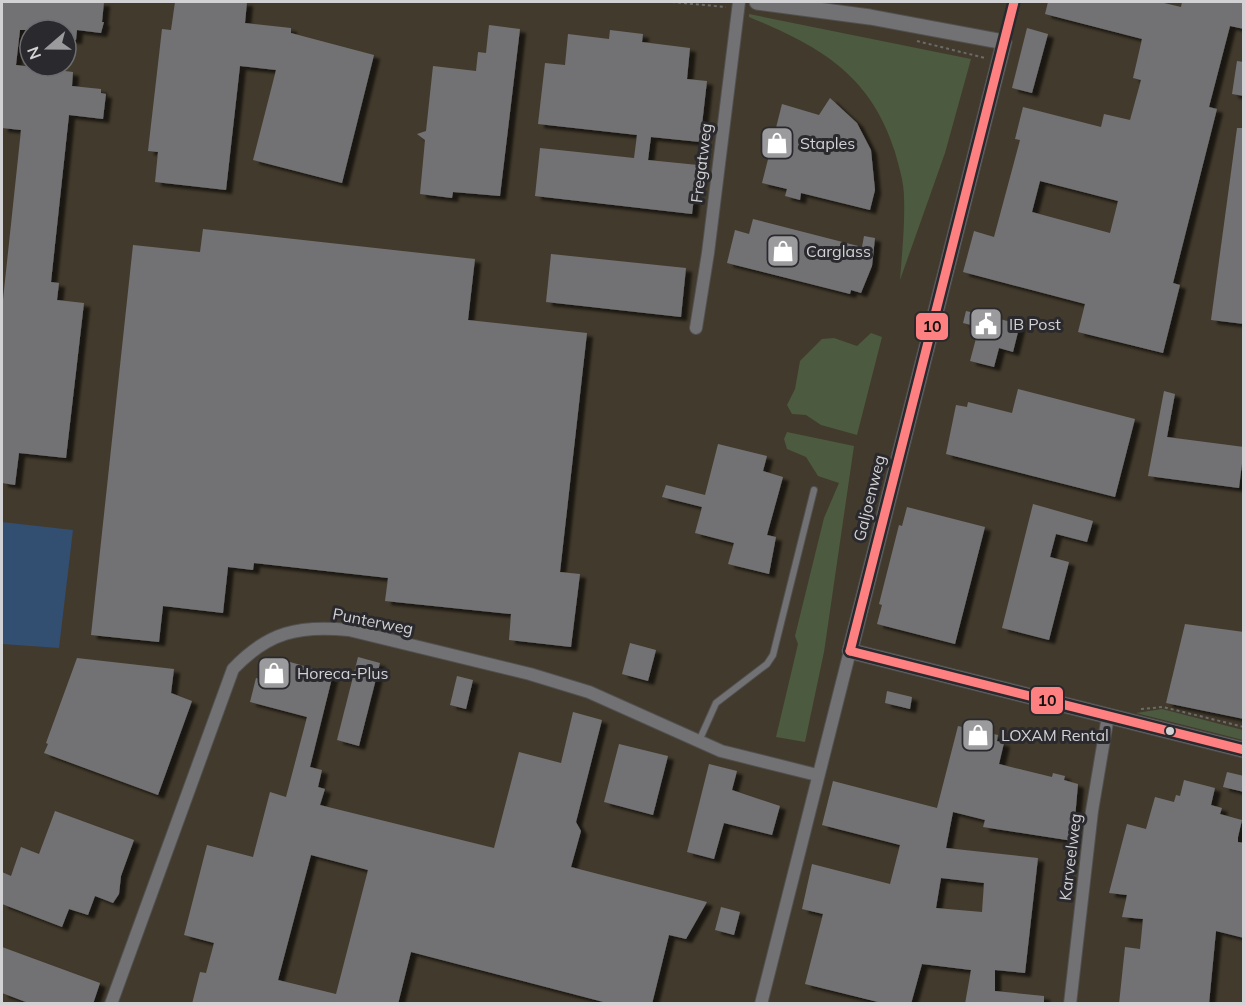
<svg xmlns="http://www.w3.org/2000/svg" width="1245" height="1005" viewBox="0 0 1245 1005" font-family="Mulish,sans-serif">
	<defs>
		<filter id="shadow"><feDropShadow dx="6" dy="4" stdDeviation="1.5" flood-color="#0009"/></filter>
	</defs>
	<rect width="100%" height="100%" fill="#353537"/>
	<path fill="#423a2c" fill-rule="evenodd" d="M2,2h1241v1001h-1241zM30,30h36v36h-36z"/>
	<g fill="#4c5a40">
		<path d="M749,14l222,45 -26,94 -45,127c2,-27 5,-55 4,-83 0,-15 -5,-30 -9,-45 -24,-77 -75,-106 -146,-135z"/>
		<polygon points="871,333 882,337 857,435 821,425 806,415 792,414 787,405 795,389 800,361 822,339 834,338 857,346"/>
		<polygon points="787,432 854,446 824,652 805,742 776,737 798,644 795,636 824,518 839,483 818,476 806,457 787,449 784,439"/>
		<polygon points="1162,709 1243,730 1243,740 1136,713"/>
	</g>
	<polygon fill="#324e71" points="2,522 73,530 59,648 2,644"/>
	<g fill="#727274" fill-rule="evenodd" filter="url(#shadow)">
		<polygon points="2,2 104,2 102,22 104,22 101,33 77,30 76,40 66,39 66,30 20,30 16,65 73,72 72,86 101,89 101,93 106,94 103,119 69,115 51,282 59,283 57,300 84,303 66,458 19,453 15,485 2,483 2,309 21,130 2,128"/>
		<polygon points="175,2 247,2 245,23 291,28 291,33 374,55 342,183 253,160 276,70 240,66 226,190 155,182 158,152 148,151 162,29 171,30"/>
		<path d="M1048,2h112l21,5 1,-5h62v27l-14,-3 -21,81 8,2 -44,174 7,2 -17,68 -85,-21 7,-28 -122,-32 11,-41 20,6 26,-97 -5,-1 8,-32 78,20 3,-13 26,6 11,-40 -8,-2 9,-39 -97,-25zM1040,181l78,20 -8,32 -78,-21z"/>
		<polygon points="489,25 520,29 500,196 453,192 452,198 420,194 425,140 417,134 426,131 433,66 476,71 478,52 486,53"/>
		<polygon points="1027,28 1048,34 1032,93 1012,88"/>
		<polygon points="610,30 643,34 642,42 690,48 687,79 707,81 700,142 651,137 648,160 698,165 692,214 535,196 540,148 634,158 637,135 538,124 545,63 565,65 568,34 609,39"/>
		<polygon points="1237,61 1244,62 1244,96 1232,94"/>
		<polygon points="830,98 857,123 871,150 875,190 870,210 801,193 800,200 785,196 787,189 762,183 782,104 819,115"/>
		<polygon points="1237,128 1244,128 1244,324 1211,320"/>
		<polygon points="753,219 862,247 864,236 875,238 872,266 861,293 851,290 850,294 727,263 735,230 749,234"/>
		<polygon points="203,229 475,259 468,320 587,333 560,572 580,574 571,647 509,640 511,614 385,601 388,578 254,563 253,570 228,567 223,613 163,606 159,642 91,635 133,245 200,252"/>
		<polygon points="551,254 686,268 681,317 546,302"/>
		<polygon points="966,311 1020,324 1013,352 999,348 994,367 970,361 979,327 963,323"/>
		<polygon points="1018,389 1135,419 1115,497 946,454 956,405 967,407 968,402 1012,413"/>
		<polygon points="1164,391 1175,394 1167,437 1244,447 1239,488 1148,476"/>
		<polygon points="718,444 767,456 763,471 783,477 767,535 776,537 769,574 728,564 734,543 695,533 702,507 662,497 666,485 705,495"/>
		<polygon points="1033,504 1093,521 1087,542 1056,534 1050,557 1069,562 1049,640 1002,628"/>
		<polygon points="907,507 985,527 955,644 877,624 882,605 879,604 899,525 902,526"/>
		<polygon points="1185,624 1244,632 1244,719 1166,703"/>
		<polygon points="630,643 656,650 648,681 622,674"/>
		<path d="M272,657l61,17 -23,93 12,3 -4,17 7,2 -5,16 174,43 25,-96 42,11 12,-51 29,8 -26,102 5,9 -10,36 136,35 -21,37 -17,-4 -17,69h-41l-200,-52 -13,52h-206l8,-32 6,1 8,-30 -30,-8 23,-90 46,12 17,-65 16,5 21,-80 -57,-15 6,-24 9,3zM311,855l57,15 -32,124 -58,-14z"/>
		<polygon points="358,657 380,663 359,746 337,740"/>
		<polygon points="77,658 174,669 171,693 192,701 158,795 44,753 48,744 46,743"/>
		<polygon points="457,676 473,680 466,709 450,705"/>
		<polygon points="887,691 912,697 910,709 885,703"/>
		<path d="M958,726l40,9 -1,6 7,2 -5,21 53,13 1,-4 12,3 -1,4 14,4 -5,57 -90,-14 2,-7 -32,-8 -7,36 92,10 -13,115 -30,-3v21l49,5v8h-79l6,-34 -49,-6 -11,40h-25l-81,-20 18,-70 -21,-5 10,-45 78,20 10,-39 -78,-20 11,-44 104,27zM941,878l43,5 -2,29 -46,-4z"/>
		<polygon points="619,744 668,756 653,815 604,802"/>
		<polygon points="709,764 737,771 732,790 780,806 772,835 724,823 714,859 687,852"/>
		<polygon points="1227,772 1244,776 1244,792 1223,787"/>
		<polygon points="1184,780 1215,788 1211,805 1222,808 1220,814 1242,820 1238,837 1238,842 1244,843 1244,938 1216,931 1209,1004 1119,1004 1125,947 1140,949 1143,919 1122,917 1127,895 1109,893 1127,824 1146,829 1155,797 1174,802 1176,795 1180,796"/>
		<polygon points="55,811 134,840 121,876 119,894 113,903 95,896 88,915 69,909 62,927 2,904 2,872 11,876 21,847 39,854"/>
		<polygon points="721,907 740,912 734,935 715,930"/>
		<polygon points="2,947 100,983 93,1004 31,1004 2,993"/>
	</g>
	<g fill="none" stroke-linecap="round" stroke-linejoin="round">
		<defs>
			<polyline id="service" points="699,741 716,703 767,664 773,655 814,490"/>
			<g id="minor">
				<polyline points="1004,42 1014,2"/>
				<polyline points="696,328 708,253 739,2"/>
				<path d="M111,1004l122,-335c35,-37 66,-44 116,-39l181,44 59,18 132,59 96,24"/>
				<polyline points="761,1004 850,651"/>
				<polyline points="1070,1004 1092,811 1108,716"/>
			</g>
			<polyline id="tertiary" points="757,2 870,17 1004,42 850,651 1244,750"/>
		</defs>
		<use href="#service" stroke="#515152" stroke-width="8"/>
		<use href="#minor" stroke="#515152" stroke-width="14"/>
		<use href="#tertiary" stroke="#515152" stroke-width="17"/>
		<g stroke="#6b6b6c" stroke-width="2" stroke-dasharray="3 3" stroke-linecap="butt">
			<polyline points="672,2 726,7"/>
			<polyline points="917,41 985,58"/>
			<polyline points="1141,709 1163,707 1244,727"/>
		</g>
		<use href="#service" stroke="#727274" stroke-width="6"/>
		<use href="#minor" stroke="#727274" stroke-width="12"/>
		<use href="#tertiary" stroke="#727274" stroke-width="15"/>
		<defs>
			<g id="bus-1">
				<polyline points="850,651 1014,2"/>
				<polyline points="850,651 1244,750"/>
			</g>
		</defs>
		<use href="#bus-1" stroke="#2a2a2e" stroke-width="14"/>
		<use href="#bus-1" stroke="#ff8080" stroke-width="9"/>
	</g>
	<defs>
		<symbol id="shop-square" viewBox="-11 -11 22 22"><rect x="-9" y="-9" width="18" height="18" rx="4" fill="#9b9b9e" stroke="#2a2a2e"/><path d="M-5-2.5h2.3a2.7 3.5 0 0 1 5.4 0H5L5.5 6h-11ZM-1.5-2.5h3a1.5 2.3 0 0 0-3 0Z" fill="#fff"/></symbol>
		<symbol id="civic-square" viewBox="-11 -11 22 22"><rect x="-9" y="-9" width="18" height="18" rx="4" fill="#9b9b9e" stroke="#2a2a2e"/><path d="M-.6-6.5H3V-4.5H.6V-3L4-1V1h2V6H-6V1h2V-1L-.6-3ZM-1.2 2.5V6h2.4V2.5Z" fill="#fff"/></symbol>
	</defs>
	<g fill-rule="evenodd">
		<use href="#shop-square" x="758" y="124" width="38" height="38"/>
		<use href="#shop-square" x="764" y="232" width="38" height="38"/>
		<use href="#civic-square" x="967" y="305" width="38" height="38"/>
		<use href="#shop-square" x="255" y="654" width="38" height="38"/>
		<use href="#shop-square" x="959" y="716" width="38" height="38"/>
	</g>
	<circle fill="#d2d2d5" stroke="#2a2a2e" stroke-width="2" cx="1170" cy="731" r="5"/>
	<g text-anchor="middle" stroke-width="6" stroke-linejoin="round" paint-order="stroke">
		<g font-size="16" fill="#d2d2d5" stroke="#2a2a2e" text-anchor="start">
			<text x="800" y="149">Staples</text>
			<text x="806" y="257">Carglass</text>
			<text x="1009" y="330">IB Post</text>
			<text x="297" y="679">Horeca-Plus</text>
			<text x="1001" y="741">LOXAM Rental</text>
		</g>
		<g font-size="16" fill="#d2d2d5" stroke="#2a2a2e">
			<text transform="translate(701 163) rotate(-83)" y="6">Fregatweg</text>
			<text transform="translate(869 498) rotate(-76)" y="6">Galjoenweg</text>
			<text transform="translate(373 621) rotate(11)" y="6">Punterweg</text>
			<text transform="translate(1070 857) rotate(-83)" y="6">Karveelweg</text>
		</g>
	</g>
	<g stroke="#2a2a2e" stroke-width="2">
		<rect x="915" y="312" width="34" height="29" rx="6" fill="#ff8080"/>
		<rect x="1030" y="686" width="34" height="29" rx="6" fill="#ff8080"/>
	</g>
	<g font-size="16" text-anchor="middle" font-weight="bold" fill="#111">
		<text x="932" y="332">10</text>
		<text x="1047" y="706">10</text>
	</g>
	<rect width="1245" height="1005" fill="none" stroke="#d2d2d5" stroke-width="6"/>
	<g transform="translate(48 48) rotate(250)"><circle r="28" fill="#2a2a2e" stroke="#6d6d71" stroke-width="1.5"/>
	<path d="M0-4.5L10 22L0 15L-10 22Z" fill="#9b9b9e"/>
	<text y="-9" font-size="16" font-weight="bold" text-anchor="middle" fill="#d2d2d5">N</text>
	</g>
</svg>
